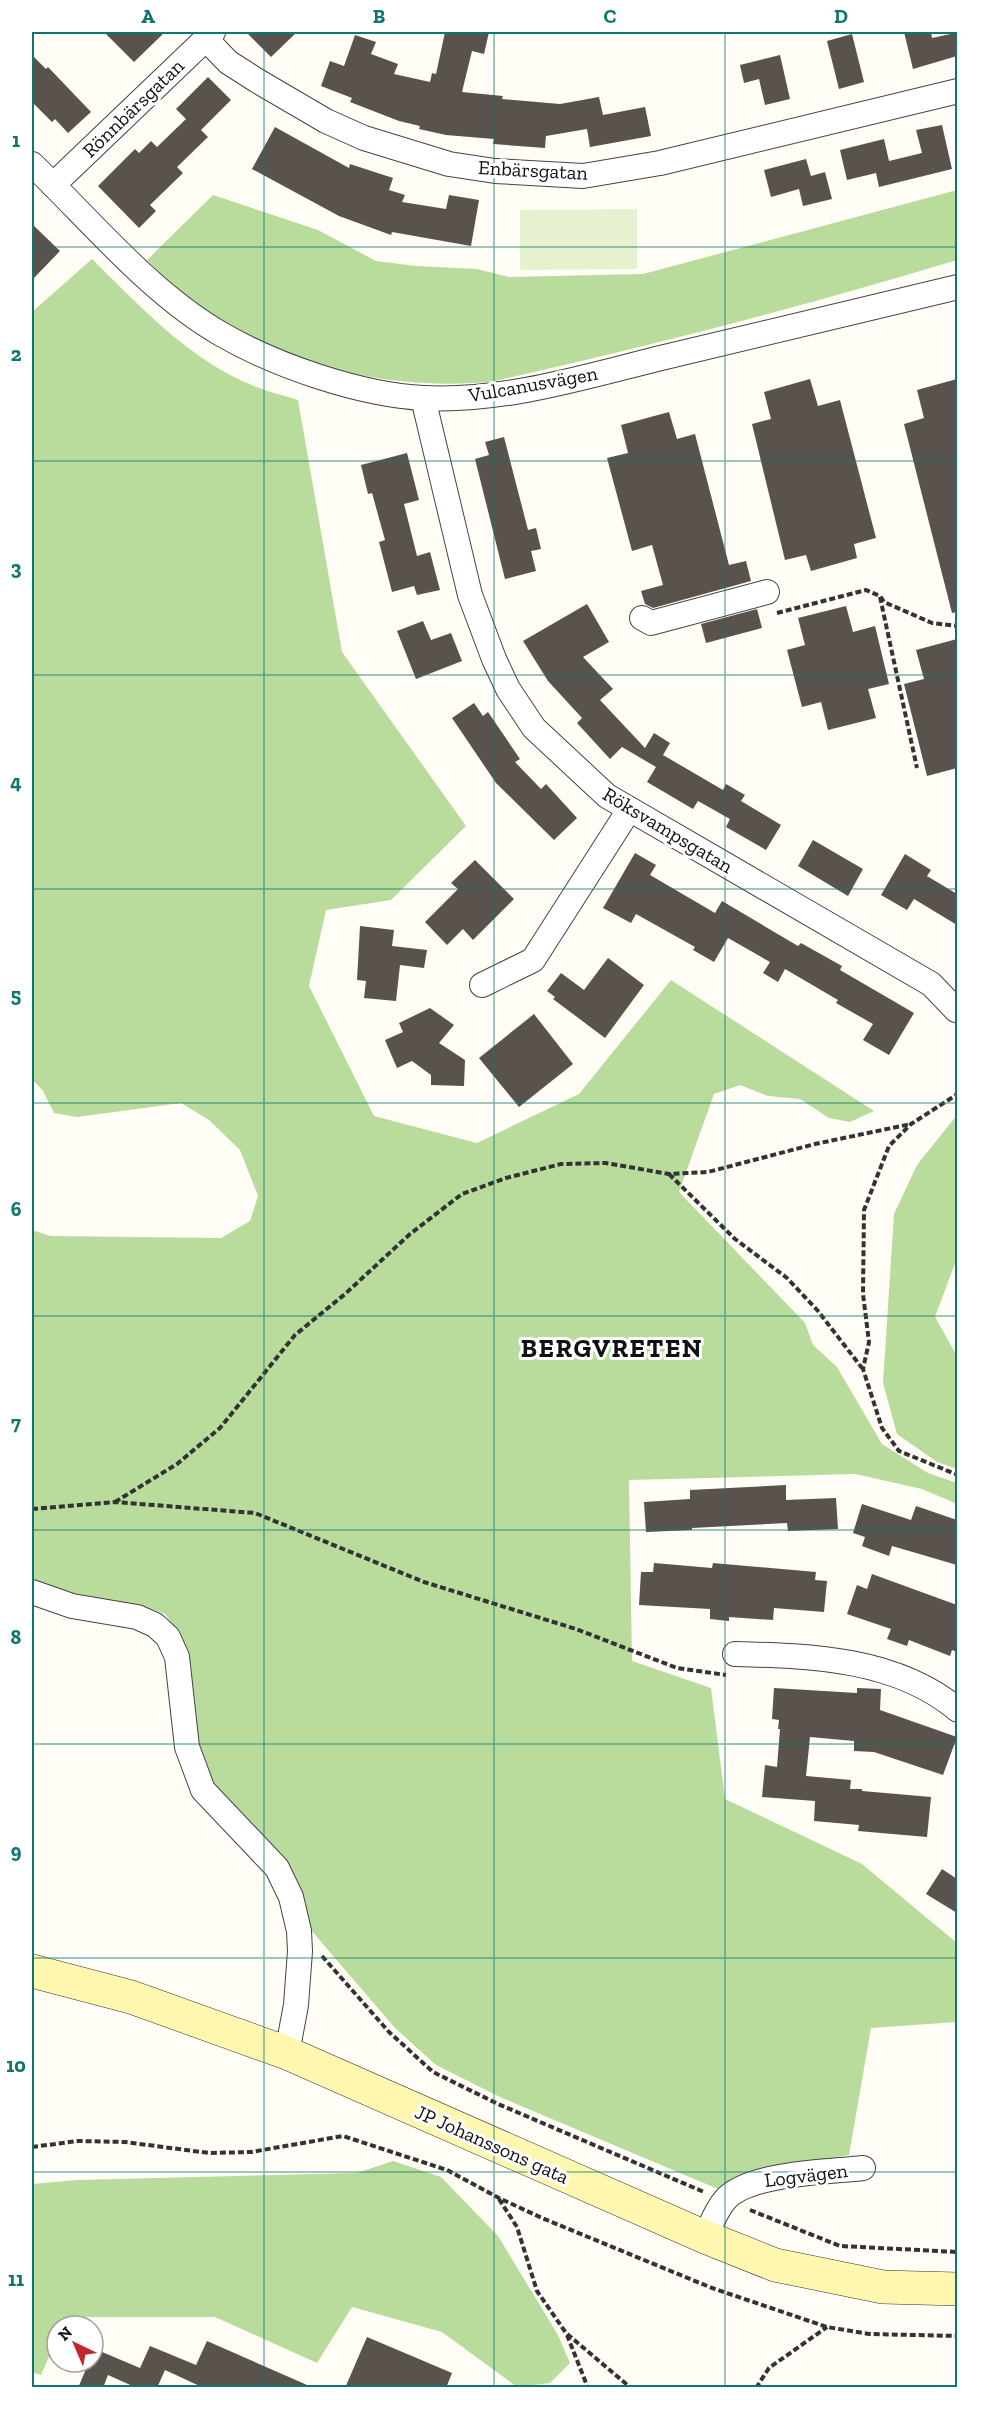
<svg xmlns="http://www.w3.org/2000/svg" width="989" height="2419" viewBox="0 0 989 2419" font-family="'Zilla Slab',serif">
	<rect width="100%" height="100%" fill="#fffdf5"/>
	<g fill="#b9dc9c">
		<path d="M957,190v70c-152,46 -307,86 -462,121 -74,9 -165,-5 -233,-37 -43,-20 -81,-51 -115,-84l66,-65 105,35 58,31 40,5 61,3 32,8 134,-3z"/>
		<path d="M92,259c48,47 97,101 162,127 14,6 29,9 44,14l44,252 124,174 -75,74 -65,10 -17,76 65,130 103,27 102,-49 92,-114 203,131 -24,11 -21,-4 -29,-19 -32,-3 -28,-11 -26,9 -35,98 126,131 8,22 24,22 45,77 46,29 29,10v21l-35,-15 -67,-15 -226,6 3,181 79,27 14,111 137,65 95,79v79l-86,6 -22,127 -79,14 -52,20 -216,-91 -66,-33 -41,-37 -91,-106 -94,-136 -13,-39 -20,-116 -12,-17 -27,-10 -62,-5 -44,-16v-353l19,6 170,2 29,-17 8,-25 -18,-46 -31,-30 -28,-17 -104,14 -23,-4 -11,-22 -11,-12v-767z"/>
		<polygon points="957,1115 957,1258 935,1317 957,1356 957,1469 937,1462 897,1434 883,1383 894,1214 917,1165"/>
		<polygon points="393,2161 441,2177 498,2236 558,2335 570,2363 550,2383 517,2387 442,2332 352,2307 317,2363 215,2317 78,2317 68,2326 57,2326 57,2339 41,2375 32,2372 32,2184 77,2180 357,2173"/>
	</g>
	<polygon fill="#e6f2cf" points="637,209 637,269 520,270 520,210"/>
	<g fill="#5a524d">
		<polygon points="104,32 165,32 134,62"/>
		<polygon points="246,32 297,32 271,57"/>
		<polygon points="445,32 489,32 484,54 472,51 462,92 503,96 502,99 560,104 599,97 603,115 645,107 651,136 590,147 587,129 546,136 545,148 493,144 494,139 446,135 419,129 420,126 399,121 350,102 352,98 321,86 330,61 344,66 355,35 376,42 371,54 398,64 394,74 430,82 432,73 436,74"/>
		<polygon points="904,32 931,32 932,38 955,33 957,56 913,69"/>
		<polygon points="852,34 864,82 839,89 827,41"/>
		<polygon points="32,55 46,69 48,67 91,112 68,133 55,119 52,122 32,102"/>
		<polygon points="780,55 790,99 765,105 759,79 744,83 740,65"/>
		<polygon points="208,77 231,100 201,130 208,137 177,167 183,173 150,205 156,211 139,228 98,186 135,149 139,153 151,141 157,147 186,119 176,109"/>
		<polygon points="942,125 952,169 879,187 876,173 847,180 840,150 884,139 889,161 922,153 916,130"/>
		<polygon points="275,127 349,168 350,164 393,178 389,190 405,195 402,202 446,209 449,195 479,200 471,246 392,232 391,235 339,216 252,169"/>
		<polygon points="806,159 811,176 825,172 832,199 803,206 799,189 771,197 764,170"/>
		<polygon points="32,224 60,251 32,280"/>
		<polygon points="810,379 818,406 840,400 876,538 854,544 857,558 811,571 806,555 785,560 752,424 771,419 764,392"/>
		<polygon points="957,379 957,612 952,613 904,424 924,418 917,390"/>
		<polygon points="669,412 677,439 695,434 729,565 746,561 751,581 653,608 645,604 641,591 663,585 652,545 632,551 607,458 628,453 621,425"/>
		<polygon points="504,437 528,530 536,528 541,549 531,551 536,571 505,579 475,459 489,455 485,442"/>
		<polygon points="407,453 419,500 404,504 417,556 430,552 440,590 417,595 414,586 392,592 379,542 385,540 372,493 368,494 361,465"/>
		<polygon points="587,604 609,642 583,657 613,689 600,700 645,748 654,733 670,743 659,762 663,755 723,790 726,784 745,795 741,801 781,825 766,850 726,827 730,819 698,801 693,809 647,782 656,767 622,747 610,759 577,723 582,718 548,681 523,641"/>
		<polygon points="846,606 853,632 875,626 889,684 868,689 876,718 828,730 821,702 802,707 787,650 805,645 798,618"/>
		<polygon points="757,609 762,628 706,643 701,624"/>
		<polygon points="423,621 431,640 451,633 462,661 416,679 397,631"/>
		<polygon points="957,639 957,768 927,776 904,684 924,679 916,650"/>
		<polygon points="474,703 483,716 488,712 520,759 515,762 541,789 546,784 577,818 554,840 496,783 452,718"/>
		<polygon points="813,840 863,869 848,896 798,866"/>
		<polygon points="635,853 656,865 650,875 715,913 722,901 798,946 801,943 842,966 840,970 914,1013 889,1055 863,1040 873,1024 836,1003 838,1000 785,969 778,982 763,973 770,962 728,938 714,962 693,950 695,947 636,914 631,923 603,908"/>
		<polygon points="905,854 931,870 927,876 957,894 957,925 914,899 907,910 881,895"/>
		<polygon points="475,860 514,899 473,940 463,929 447,945 425,922 458,889 451,883"/>
		<polygon points="360,926 394,930 392,946 427,950 424,968 400,965 396,1001 364,998 366,981 357,980"/>
		<polygon points="608,958 644,985 605,1038 553,999 555,997 547,991 561,973 584,990"/>
		<polygon points="430,1008 454,1025 439,1043 465,1060 464,1086 431,1085 431,1075 412,1061 397,1068 385,1040 403,1032 399,1023"/>
		<polygon points="534,1014 573,1064 519,1107 479,1058"/>
		<polygon points="786,1485 786,1500 836,1498 838,1529 788,1531 787,1523 692,1528 692,1530 646,1532 644,1502 690,1499 690,1490"/>
		<polygon points="862,1504 911,1520 916,1506 957,1520 957,1565 892,1546 889,1556 862,1546 865,1537 853,1533"/>
		<polygon points="654,1563 712,1568 713,1563 816,1572 815,1580 827,1581 824,1612 774,1608 773,1620 729,1617 729,1621 710,1619 710,1609 639,1605 641,1572 653,1572"/>
		<polygon points="872,1574 957,1605 957,1652 952,1650 950,1656 909,1640 907,1646 887,1639 891,1629 847,1614 857,1585 867,1589"/>
		<polygon points="774,1688 857,1693 857,1688 881,1689 880,1710 957,1737 943,1775 874,1752 854,1751 854,1741 810,1737 806,1776 851,1780 850,1789 862,1789 862,1791 931,1797 927,1837 858,1831 859,1825 814,1821 815,1801 762,1797 765,1765 777,1767 780,1729 778,1729 779,1720 772,1719"/>
		<polygon points="942,1869 957,1879 957,1913 926,1894"/>
		<polygon points="367,2337 452,2373 446,2388 345,2388"/>
		<polygon points="207,2341 314,2388 204,2388 165,2370 157,2388 137,2388 108,2375 103,2388 78,2388 89,2362 93,2362 95,2349 140,2368 150,2346 196,2365"/>
	</g>
	<g fill="none" stroke-linecap="round" stroke-linejoin="round">
		<defs>
			<g id="street">
				<polyline points="206,39 228,62 256,80 326,121 364,138 449,164 495,171 583,176 660,163 958,91"/>
				<path d="M32,164c58,56 119,130 189,170 55,32 140,61 203,64 82,4 163,-22 241,-41 97,-23 195,-46 293,-70"/>
				<polyline points="53,185 213,32"/>
				<polyline points="423,398 470,595 494,659 508,689 534,728 607,796 931,984 956,1010"/>
				<polyline points="642,618 651,623 767,592"/>
				<polyline points="482,985 533,960 629,810"/>
				<polyline points="32,1592 72,1606 137,1617 155,1625 168,1637 177,1657 187,1747 203,1790 277,1868 291,1897 299,1931 300,1951 296,2005 287,2053"/>
				<path d="M735,1654c76,2 161,4 223,56"/>
				<path d="M705,2237c6,-12 11,-27 20,-37 22,-27 104,-28 138,-32"/>
			</g>
			<polyline id="secondary" points="32,1971 131,1997 287,2053 705,2237 775,2265 883,2287 958,2289"/>
		</defs>
		<use href="#street" stroke="#444" stroke-width="26"/>
		<use href="#secondary" stroke="#333" stroke-width="34"/>
		<g stroke="#333" stroke-width="4" stroke-dasharray="6 3" stroke-linecap="butt">
			<polyline points="880,597 917,768"/>
			<polyline points="777,613 866,590 880,596 884,602 932,623 958,626"/>
			<polyline points="958,1091 956,1095 911,1124 889,1146 864,1210 863,1294 869,1342 863,1369 882,1428 899,1451 958,1475"/>
			<polyline points="669,1174 735,1239 787,1278 818,1311 862,1368"/>
			<polyline points="115,1502 177,1464 220,1428 295,1335 345,1294 410,1234 462,1194 506,1178 561,1164 606,1163 669,1174 708,1172 815,1144 911,1124"/>
			<polyline points="32,1509 115,1502 255,1513 424,1582 576,1629 677,1668 726,1675"/>
			<polyline points="322,1956 389,2032 433,2072 498,2104 704,2192"/>
			<polyline points="32,2147 78,2141 125,2142 209,2153 251,2152 343,2136 447,2170 499,2198 542,2218 712,2288 827,2327 869,2334 958,2336"/>
			<polyline points="499,2199 517,2227 537,2291 566,2333 631,2388"/>
			<polyline points="750,2210 840,2246 958,2252"/>
			<polyline points="567,2335 588,2388"/>
			<polyline points="756,2388 769,2368 827,2327"/>
		</g>
		<use href="#street" stroke="#fff" stroke-width="24"/>
		<use href="#secondary" stroke="#fff6b0" stroke-width="33"/>
	</g>
	<path fill="none" stroke="#0f766e" stroke-width="1.5" stroke-opacity="0.55" d="M264,32v2356M494,32v2356M725,32v2356M32,247h926M32,461h926M32,675h926M32,889h926M32,1103h926M32,1316h926M32,1530h926M32,1744h926M32,1958h926M32,2172h926"/>
	<g text-anchor="middle" stroke-width="6" stroke-linejoin="round" paint-order="stroke">
		<g font-size="20" fill="#111" stroke="#fff">
			<text transform="translate(133 108) rotate(-44)" y="7">Rönnbärsgatan</text>
			<text transform="translate(533 170) rotate(3)" y="7">Enbärsgatan</text>
			<text transform="translate(533 384) rotate(-10)" y="7">Vulcanusvägen</text>
			<text transform="translate(668 830) rotate(31)" y="7">Röksvampsgatan</text>
			<text transform="translate(492 2144) rotate(24)" y="7">JP Johanssons gata</text>
			<text transform="translate(806 2175) rotate(-7)" y="7">Logvägen</text>
		</g>
		<g font-size="26" font-weight="bold" letter-spacing="1.5" fill="#111" stroke="#fff">
			<text x="612" y="1357">BERGVRETEN</text>
		</g>
	</g>
	<rect width="989" height="2419" fill="none" stroke="#ffffff" stroke-width="66"/>
	<g transform="translate(75 2344) rotate(316)"><circle r="28" fill="#ffffff" stroke="#a0a0a0" stroke-width="1.5"/>
	<path d="M0-4.5L10 22L0 15L-10 22Z" fill="#c4262e"/>
	<text y="-9" font-size="16" font-weight="bold" text-anchor="middle" fill="#111111">N</text>
	</g>
	<rect x="33" y="33" width="923" height="2353" fill="none" stroke="#0f766e" stroke-width="2"/>
	<g font-size="20" text-anchor="middle" font-weight="bold" fill="#0f766e">
		<text x="148" y="23">A</text>
		<text x="379" y="23">B</text>
		<text x="610" y="23">C</text>
		<text x="841" y="23">D</text>
		<text x="16" y="147">1</text>
		<text x="16" y="361">2</text>
		<text x="16" y="575">3</text>
		<text x="16" y="789">4</text>
		<text x="16" y="1002">5</text>
		<text x="16" y="1216">6</text>
		<text x="16" y="1430">7</text>
		<text x="16" y="1644">8</text>
		<text x="16" y="1858">9</text>
		<text x="16" y="2072">10</text>
		<text x="16" y="2286">11</text>
	</g>
</svg>
